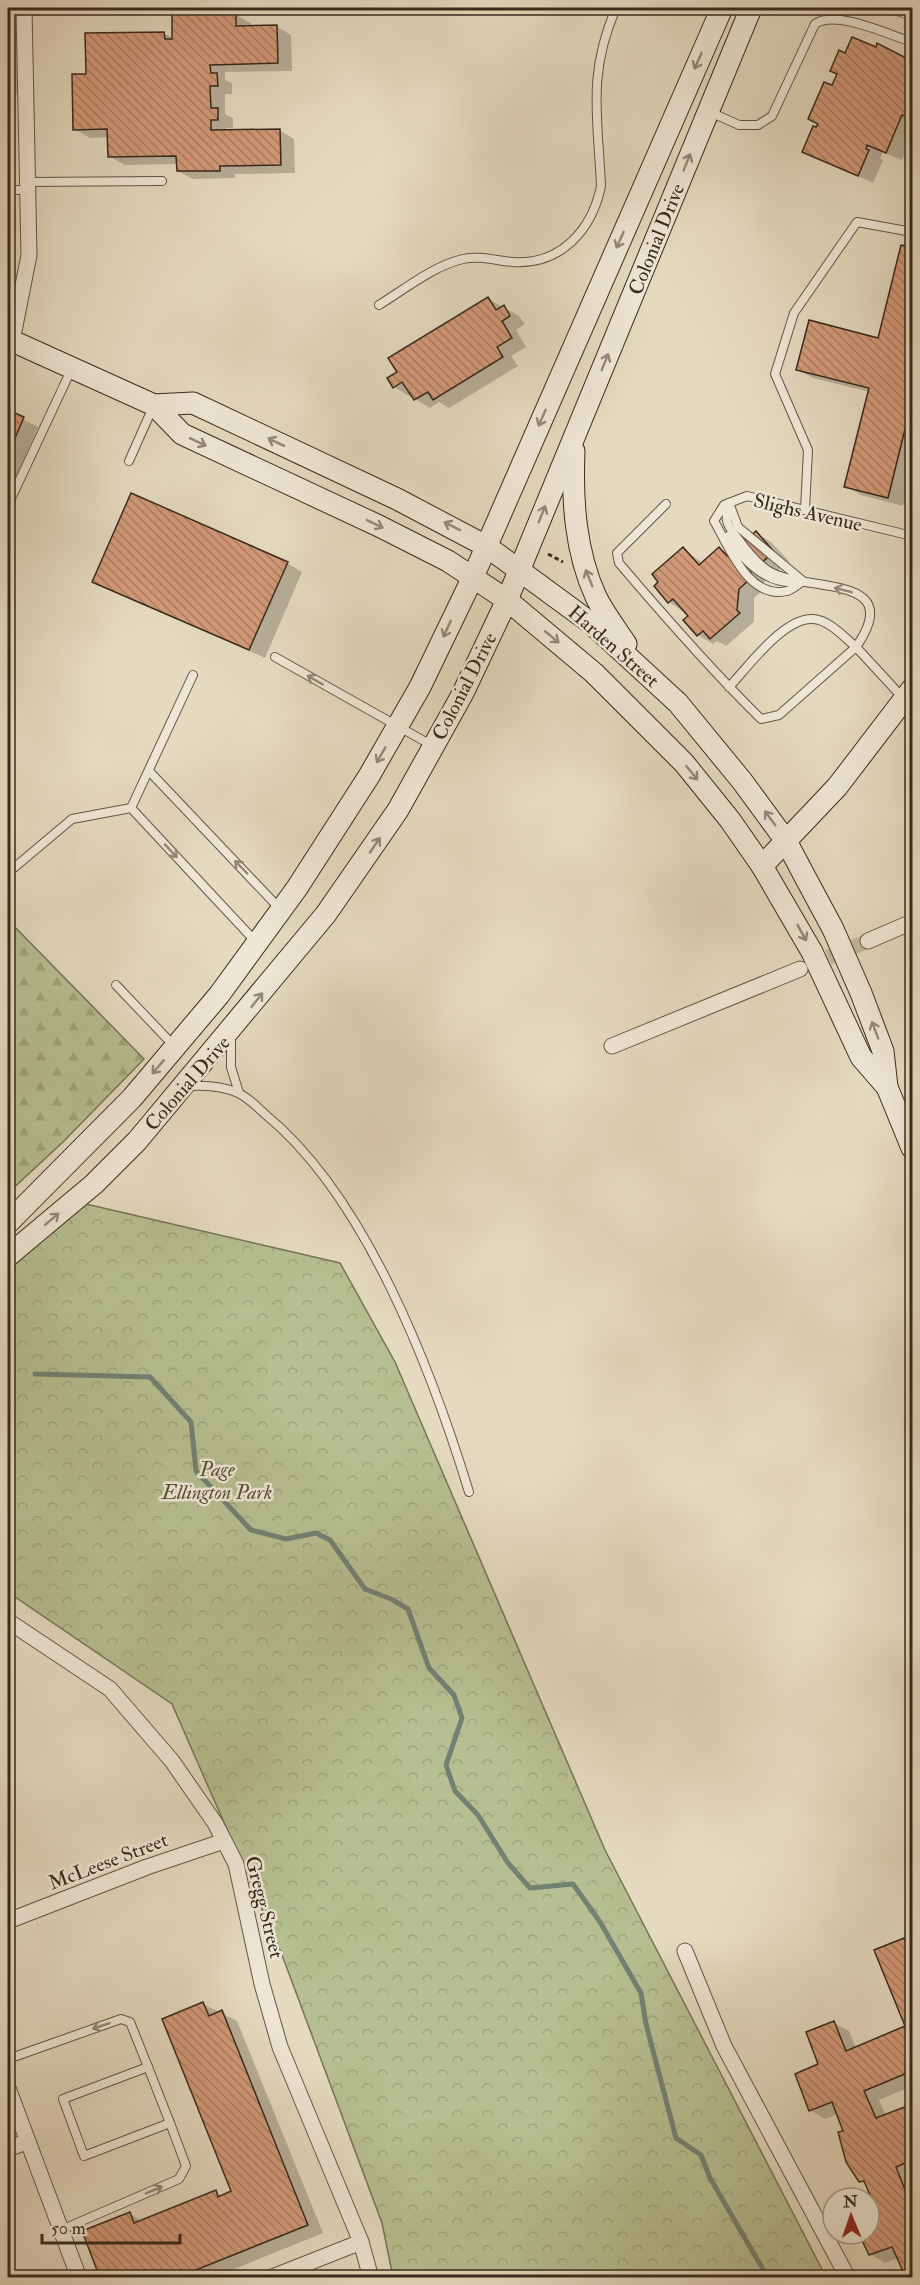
<svg xmlns="http://www.w3.org/2000/svg" width="920" height="2285" viewBox="0 0 920 2285" font-family="'IM FELL Double Pica',serif">
	<defs>
		<pattern id="forest-firs" width="22" height="20" patternUnits="userSpaceOnUse" patternTransform="scale(1.5)"><rect width="22" height="20" fill="#b6bf91"/><path d="M5 1l3.5 6h-7zM16 11l3.5 6h-7z" fill="#9da47c"/></pattern>
		<pattern id="park-crowns" width="20" height="18" patternUnits="userSpaceOnUse" patternTransform="scale(1.5)"><rect width="20" height="18" fill="#b6bf91"/><path d="M2 6a3 3 0 1 1 6 0M12 15a3 3 0 1 1 6 0" fill="none" stroke="#9da47c"/></pattern>
		<pattern id="building-back-hatch" width="6" height="6" patternUnits="userSpaceOnUse" patternTransform="scale(1.5)"><rect width="6" height="6" fill="#d39979"/><path d="M-1 5l2 2M0 0l6 6M5-1l2 2" fill="none" stroke="#ac7d62"/></pattern>
	</defs>
	<rect width="100%" height="100%" fill="#e5dac0"/>
	<filter id="stains"><feTurbulence type="fractalNoise" baseFrequency=".00333" numOctaves="4"/><feColorMatrix values="0 0 0 0 .2 0 0 0 0 .09 0 0 0 0 .02 0 0 0 .5 -.17"/></filter>
	<radialGradient id="worn" r=".72"><stop offset=".6" stop-color="#630" stop-opacity="0"/><stop offset="1" stop-color="#630" stop-opacity=".3"/></radialGradient>
	<polygon fill="url(#forest-firs)" stroke="#767456" stroke-width="1.5" points="8,920 144,1059 63,1142 8,1193"/>
	<polygon fill="url(#park-crowns)" stroke="#767456" stroke-width="1.5" points="73,1201 340,1263 395,1362 605,1850 826,2277 393,2277 382,2223 282,1955 172,1704 8,1592 8,1259"/>
	<g fill="#0003">
		<polygon points="8,8 19,8 21,94 12,95 13,116 8,116"/>
		<polygon points="173,8 231,8 236,10 236,15 251,23 251,27 276,26 291,35 292,71 225,72 225,80 232,83 232,94 225,94 225,114 233,118 233,128 226,128 226,132 279,130 294,139 295,173 235,174 235,178 193,179 178,171 178,164 125,165 109,156 109,137 90,138 75,129 87,75 164,33 174,39"/>
		<polygon points="878,45 912,62 912,135 902,160 883,152 880,159 883,160 873,183 803,151 817,129 846,55 877,48"/>
		<polygon points="902,246 912,249 912,467 903,506 861,495 846,486 870,392 813,378 798,370 879,340"/>
		<polygon points="488,299 519,316 525,324 516,330 526,347 511,356 518,366 449,408 439,402 430,408 415,399 412,394 409,396 394,387"/>
		<polygon points="8,412 38,427 8,498"/>
		<polygon points="756,533 771,542 789,561 759,587 762,591 754,598 754,622 726,646 717,641 713,644 698,635 685,620 690,616 669,602 656,586 683,549 703,563 720,549 730,555"/>
		<polygon points="287,563 302,572 265,658 94,581"/>
		<polygon points="904,1940 912,1945 912,2086 879,2100 886,2116 912,2105 912,2175 910,2176 912,2181 912,2278 907,2277 899,2258 885,2263 870,2254 861,2234 869,2234 869,2214 878,2210 868,2185 860,2181 838,2114 825,2119 810,2110 819,2065 834,2023 849,2031 856,2048 907,2027"/>
		<polygon points="203,2004 237,2021 323,2233 212,2278 102,2278 130,2214 142,2221 216,2192 223,2196 233,2192"/>
	</g>
	<g fill="none" stroke-linecap="round" stroke-linejoin="round">
		<polyline stroke="#718172" stroke-width="5" points="35,1374 150,1377 191,1422 196,1471 251,1530 286,1539 316,1533 330,1540 365,1589 391,1599 408,1609 429,1668 454,1695 462,1718 446,1765 455,1791 478,1815 508,1863 530,1888 573,1884 600,1922 641,1993 646,2024 676,2138 701,2155 710,2178 768,2278"/>
	</g>
	<g fill="url(#building-back-hatch)" stroke="#372a1b" stroke-width="1.5">
		<polygon points="172,8 221,8 222,13 236,13 236,26 277,25 278,63 210,65 211,73 217,73 218,86 210,86 211,108 218,108 218,120 211,120 211,130 280,129 281,165 220,166 220,171 177,171 176,156 108,157 107,129 73,130 72,74 86,74 85,33 164,32 165,39 172,39"/>
		<polygon points="852,37 876,47 877,43 912,61 912,119 902,115 886,153 867,145 866,149 869,150 858,176 802,152 813,126 816,127 818,124 808,119 824,82 832,85 837,74 830,71 839,50 845,53"/>
		<polygon points="901,245 912,247 912,401 888,498 844,487 869,388 796,370 809,320 878,338"/>
		<polygon points="488,297 496,310 504,305 510,316 502,321 512,338 497,347 503,357 433,400 428,392 414,400 402,382 393,388 387,378 397,372 388,358"/>
		<polygon points="8,410 24,417 8,455"/>
		<polygon points="131,493 288,562 249,650 92,582"/>
		<polygon points="756,531 774,552 745,577 748,581 739,589 737,610 740,613 710,639 703,631 697,636 683,620 688,616 673,599 668,603 654,586 658,582 652,574 683,547 699,565 719,547 727,556"/>
		<polygon points="904,1938 912,1960 912,2071 864,2091 876,2118 912,2104 912,2160 896,2167 907,2195 912,2192 912,2275 906,2278 892,2247 869,2255 859,2234 869,2234 869,2212 876,2209 864,2181 859,2182 846,2162 838,2132 843,2131 832,2102 809,2111 795,2074 818,2064 806,2032 834,2021 846,2051 905,2026 874,1950"/>
		<polygon points="203,2002 209,2016 222,2010 308,2225 176,2278 100,2278 82,2231 130,2212 134,2223 216,2190 218,2197 231,2191 162,2019"/>
	</g>
	<g fill="none" stroke-linecap="round" stroke-linejoin="round">
		<polyline stroke="#c2b79f" stroke-width="15" stroke-dasharray="15 8" stroke-linecap="butt" points="807,966 868,941"/>
		<defs>
			<g id="lane">
				<path d="M710,112l29,13h19l14,-9 43,-92c20,-15 74,11 97,18"/>
				<polyline points="27,182 162,181"/>
				<polyline points="8,190 27,190"/>
				<path d="M379,305c26,-16 54,-39 84,-46 17,-4 34,2 50,3 48,3 79,-32 88,-76 -3,-69 -14,-111 15,-178"/>
				<polyline points="129,461 153,407"/>
				<path d="M729,503l9,24 65,54c-4,3 -11,9 -16,10 -39,9 -58,-45 -73,-70l10,-16z"/>
				<path d="M666,504l-49,49 2,10c46,54 92,107 142,156l18,-4 77,-68c-12,-10 -27,-27 -43,-28 -29,-2 -65,48 -84,68"/>
				<polyline points="8,505 72,368"/>
				<polyline points="805,510 808,450 775,374 794,313 857,222 912,232"/>
				<path d="M728,536c13,23 39,49 68,46"/>
				<polyline points="275,657 433,746"/>
				<path d="M903,698l-47,-51c52,-75 -52,-53 -89,-77 -11,-8 -20,-19 -28,-30 -11,-13 -16,-20 -10,-37l18,-7 165,40"/>
				<polyline points="149,771 280,909"/>
				<polyline points="131,808 255,941"/>
				<polyline points="131,808 193,675"/>
				<polyline points="9,872 72,819 131,808"/>
				<polyline points="116,985 174,1046"/>
				<polyline points="231,1036 231,1067 239,1093"/>
				<path d="M189,1086c16,-1 34,0 49,7 10,4 20,15 28,22 100,82 166,256 203,377"/>
				<polyline points="8,2059 121,2019 130,2022 148,2067"/>
				<polygon points="148,2067 170,2123 84,2156 63,2099"/>
				<polyline points="61,2230 179,2179 186,2166 170,2123"/>
			</g>
			<g id="street">
				<polyline points="899,8 912,12"/>
				<polyline points="12,341 29,255 24,8"/>
				<polyline points="868,941 912,922"/>
				<polyline points="612,1046 800,969"/>
				<polyline points="8,1621 110,1689 172,1761 215,1823 236,1864 262,1984 280,2047 361,2242 371,2278"/>
				<polyline points="8,1921 147,1867 224,1841"/>
				<polyline points="685,1951 724,2046 848,2278"/>
				<polyline points="8,2088 79,2278"/>
				<polyline points="8,2149 28,2141"/>
				<polyline points="270,2278 361,2242"/>
			</g>
			<g id="secondary">
				<polyline points="8,339 154,405 182,434 379,526 448,561 507,600 594,673 684,763 730,820 762,866 812,952 861,1057 887,1087"/>
				<polyline points="154,405 193,403 397,499 486,546 591,623 678,703 742,781 786,841 804,875 833,929 861,993 883,1051 887,1087 912,1148"/>
				<path d="M574,451c-2,49 1,100 22,146 8,16 20,32 30,47"/>
				<polyline points="762,866 837,787 912,689"/>
				<polyline points="8,1223 132,1098 219,995 297,888 369,776 420,687 473,577 722,8"/>
				<polyline points="8,1256 94,1184 137,1141 326,914 398,810 463,693 507,600 751,8"/>
			</g>
		</defs>
		<use href="#lane" stroke="#625644" stroke-width="10"/>
		<use href="#street" stroke="#625644" stroke-width="17"/>
		<use href="#secondary" stroke="#372a1b" stroke-width="23"/>
		<polyline stroke="#372a1b" stroke-width="3" stroke-dasharray="4.5 3" stroke-linecap="butt" points="548,554 563,562"/>
		<use href="#lane" stroke="#eee7d6" stroke-width="8"/>
		<use href="#street" stroke="#eee7d6" stroke-width="15"/>
		<use href="#secondary" stroke="#eee7d6" stroke-width="21"/>
	</g>
	<defs><path id="oneway-shaft" d="M-6 0H5M1.5-3L5.5 0L1.5 3" fill="none" stroke-width="1.6" stroke-linecap="round" stroke-linejoin="round" transform="scale(1.5)"/></defs>
	<g stroke="#928878">
		<use href="#oneway-shaft" transform="translate(698 61) rotate(114)"/>
		<use href="#oneway-shaft" transform="translate(687 162) rotate(-68)"/>
		<use href="#oneway-shaft" transform="translate(620 240) rotate(114)"/>
		<use href="#oneway-shaft" transform="translate(605 362) rotate(-68)"/>
		<use href="#oneway-shaft" transform="translate(542 418) rotate(114)"/>
		<use href="#oneway-shaft" transform="translate(198 442) rotate(25)"/>
		<use href="#oneway-shaft" transform="translate(276 442) rotate(-155)"/>
		<use href="#oneway-shaft" transform="translate(542 514) rotate(-68)"/>
		<use href="#oneway-shaft" transform="translate(375 524) rotate(26)"/>
		<use href="#oneway-shaft" transform="translate(452 526) rotate(-153)"/>
		<use href="#oneway-shaft" transform="translate(589 578) rotate(-112)"/>
		<use href="#oneway-shaft" transform="translate(843 590) rotate(-166)"/>
		<use href="#oneway-shaft" transform="translate(447 629) rotate(115)"/>
		<use href="#oneway-shaft" transform="translate(552 637) rotate(40)"/>
		<use href="#oneway-shaft" transform="translate(315 680) rotate(-150)"/>
		<use href="#oneway-shaft" transform="translate(381 755) rotate(120)"/>
		<use href="#oneway-shaft" transform="translate(692 773) rotate(51)"/>
		<use href="#oneway-shaft" transform="translate(770 818) rotate(-126)"/>
		<use href="#oneway-shaft" transform="translate(375 845) rotate(-56)"/>
		<use href="#oneway-shaft" transform="translate(171 851) rotate(47)"/>
		<use href="#oneway-shaft" transform="translate(241 867) rotate(-134)"/>
		<use href="#oneway-shaft" transform="translate(802 933) rotate(61)"/>
		<use href="#oneway-shaft" transform="translate(257 1000) rotate(-52)"/>
		<use href="#oneway-shaft" transform="translate(875 1030) rotate(-111)"/>
		<use href="#oneway-shaft" transform="translate(158 1067) rotate(130)"/>
		<use href="#oneway-shaft" transform="translate(52 1219) rotate(-40)"/>
		<use href="#oneway-shaft" transform="translate(101 2026) rotate(161)"/>
		<use href="#oneway-shaft" transform="translate(154 2190) rotate(-23)"/>
	</g>
	<g text-anchor="middle" stroke-width="5" stroke-linejoin="round" paint-order="stroke">
		<g font-size="20" fill="#372a1b" stroke="#eee7d6">
			<text transform="translate(656 239) rotate(-68)" y="7">Colonial Drive</text>
			<text transform="translate(808 512) rotate(13)" y="7">Slighs Avenue</text>
			<text transform="translate(614 646) rotate(41)" y="7">Harden Street</text>
			<text transform="translate(464 686) rotate(-63)" y="7">Colonial Drive</text>
			<text transform="translate(187 1083) rotate(-49)" y="7">Colonial Drive</text>
			<text transform="translate(108 1861) rotate(-21)" y="7">McLeese Street</text>
			<text transform="translate(265 1907) rotate(76)" y="7">Gregg Street</text>
		</g>
		<g font-size="20" font-style="italic" fill="#574f38" stroke="#eee7d6">
			<text x="217" y="1476">Page<tspan x="217" dy="23">Ellington Park</tspan></text>
		</g>
	</g>
	<rect width="920" height="2285" fill="none" stroke="#e5dac0" stroke-width="30"/>
	<rect x="9" y="9" width="902" height="2267" fill="none" stroke="#372a1b" stroke-width="3"/>
	<rect x="15" y="15" width="890" height="2255" fill="none" stroke="#372a1b" stroke-width="1.5"/>
	<g transform="translate(851 2216) rotate(358)"><circle r="28" fill="#eee7d6" stroke="#a59b8b" stroke-width="1.5"/>
	<path d="M0-4.5L10 22L0 15L-10 22Z" fill="#8f2418"/>
	<text y="-9" font-size="16" font-weight="bold" text-anchor="middle" fill="#372a1b">N</text>
	</g>
	<path d="M42 2234v9h138v-9" fill="none" stroke="#372a1b" stroke-width="3"/>
	<text x="51" y="2234" font-size="18" fill="#372a1b" stroke="#eee7d6" stroke-width="4.5" paint-order="stroke">50 m</text>
	<rect width="100%" height="100%" filter="url(#stains)"/>
	<rect width="100%" height="100%" fill="url(#worn)"/>
</svg>
